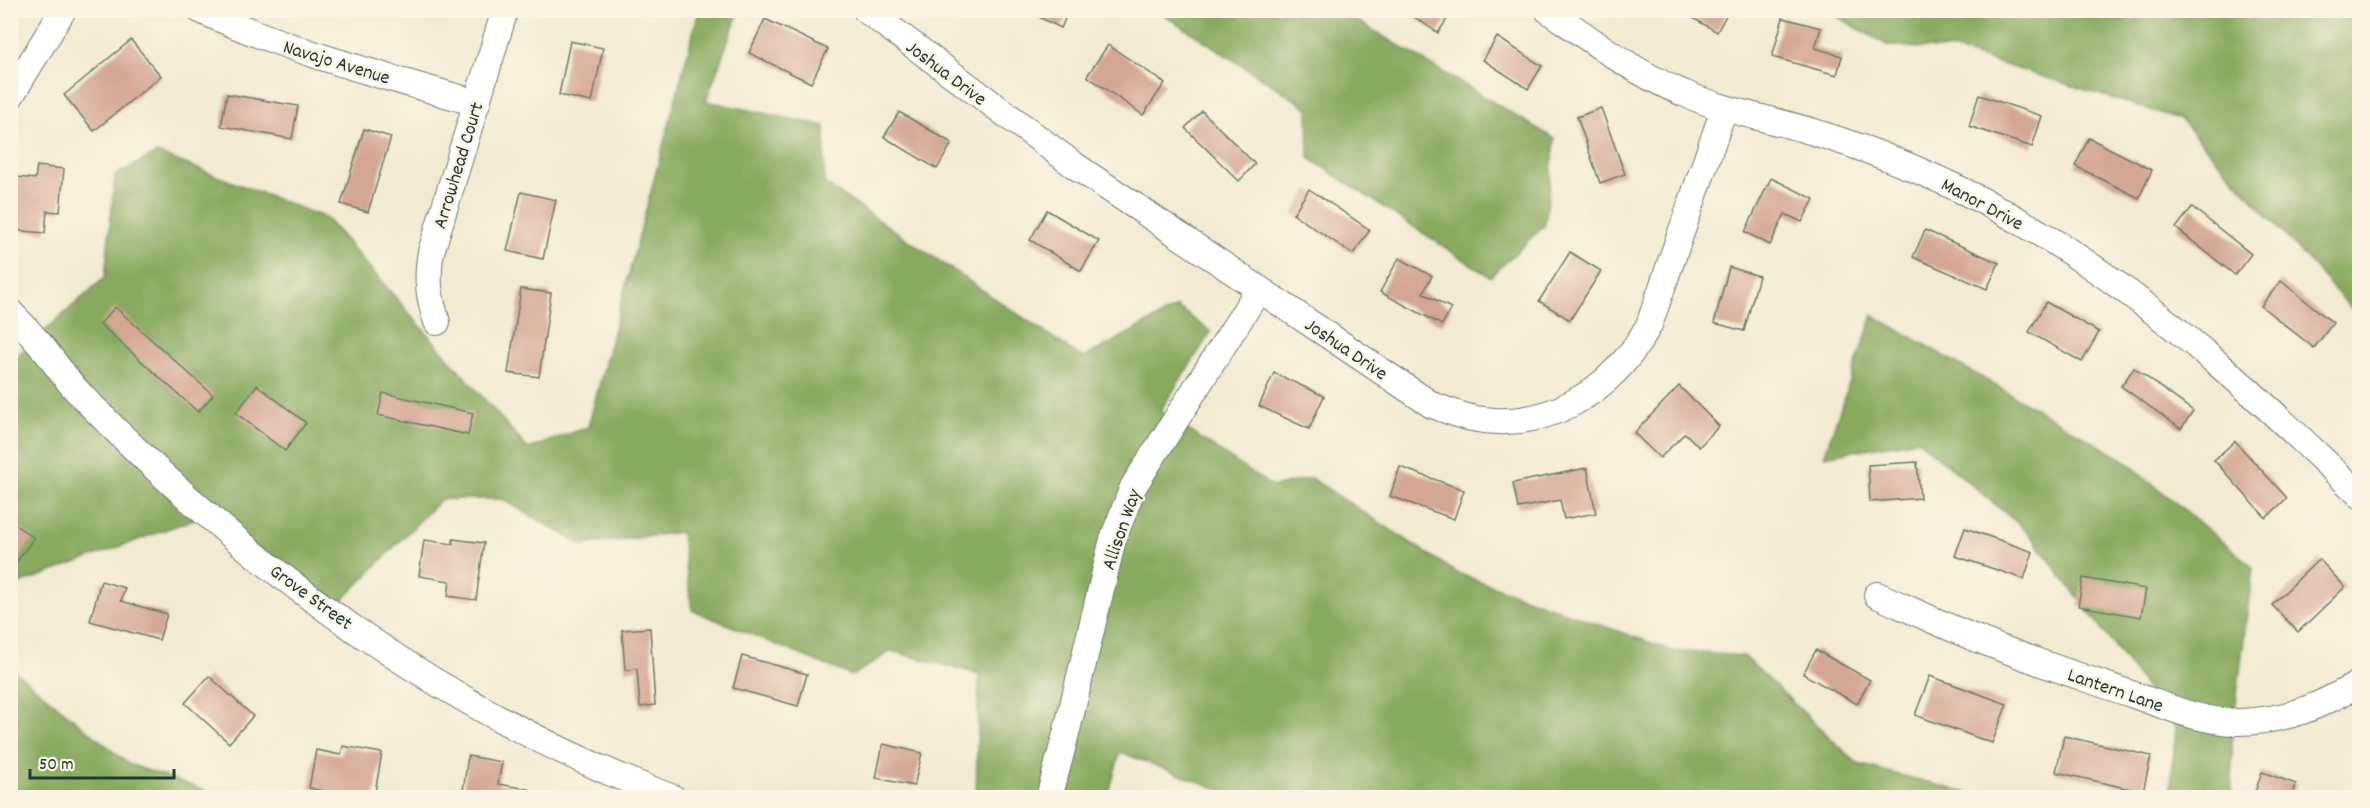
<svg xmlns="http://www.w3.org/2000/svg" width="2370" height="808" viewBox="0 0 2370 808" font-family="Dekko,sans-serif">
	<rect width="100%" height="100%" fill="#fcf5e5"/>
	<filter id="ink" filterUnits="userSpaceOnUse"><feTurbulence type="fractalNoise" baseFrequency=".0167" numOctaves="2"/><feDisplacementMap in="SourceGraphic" scale="12" xChannelSelector="R" yChannelSelector="G"/><feConvolveMatrix kernelMatrix="1 2 1 2 8 2 1 2 1" color-interpolation-filters="sRGB"/></filter>
	<filter id="wash" filterUnits="userSpaceOnUse"><feTurbulence type="fractalNoise" baseFrequency=".008" numOctaves="4" result="noise"/><feDisplacementMap in="SourceGraphic" scale="24" xChannelSelector="R" yChannelSelector="G"/><feGaussianBlur stdDeviation="1.35" result="paint"/><feColorMatrix in="noise" values="0 0 0 0 0 0 0 0 0 0 0 0 0 0 0 0 0 1.4 0 .05"/><feComposite in="paint" operator="in"/></filter>
	<g filter="url(#wash)">
		<rect width="100%" height="100%" fill="#f3ebd1"/>
		<g fill="#88aa5e" stroke="#547449" stroke-width="1.5">
			<polygon points="699,11 739,11 706,101 825,126 824,183 1083,358 1177,307 1211,332 1160,411 1273,487 1311,478 1457,573 1673,651 1744,656 1858,764 1983,797 1239,797 1120,752 1108,797 976,797 979,674 891,651 852,676 692,610 681,532 582,545 502,499 441,499 331,612 205,515 11,587 11,361 105,277 115,175 157,153 326,218 528,449 588,427"/>
			<polygon points="1158,11 1341,11 1555,139 1545,225 1490,277 1309,158 1308,108"/>
			<polygon points="1827,11 2359,11 2359,317 2180,119 1956,50 1889,46"/>
			<polygon points="1873,315 2123,459 2253,567 2232,735 2232,797 2170,797 2176,727 2028,532 1918,440 1824,456"/>
			<polygon points="11,668 129,764 224,797 11,797"/>
		</g>
		<g id="blocks">
			<g fill="#d4a793">
				<polygon points="1025,10 1069,10 1061,28"/>
				<polygon points="1404,10 1453,10 1438,33"/>
				<polygon points="1679,10 1729,10 1717,32"/>
				<polygon points="1783,18 1821,28 1815,48 1842,56 1837,75 1772,57"/>
				<polygon points="765,19 828,49 811,83 749,53"/>
				<polygon points="1497,37 1542,66 1528,89 1483,60"/>
				<polygon points="131,40 161,76 94,131 64,95"/>
				<polygon points="570,41 603,48 592,102 559,95"/>
				<polygon points="1108,45 1165,83 1143,115 1087,76"/>
				<polygon points="227,94 298,106 292,139 221,126"/>
				<polygon points="1979,95 2042,116 2032,147 1969,126"/>
				<polygon points="1601,108 1625,174 1600,183 1577,117"/>
				<polygon points="1202,111 1255,164 1239,181 1185,128"/>
				<polygon points="899,112 952,143 937,169 884,137"/>
				<polygon points="364,129 391,137 368,212 341,204"/>
				<polygon points="2089,138 2152,170 2139,198 2075,166"/>
				<polygon points="37,166 64,169 60,212 47,211 45,233 12,230 17,177 35,179"/>
				<polygon points="1771,178 1814,199 1802,222 1785,214 1770,245 1745,232"/>
				<polygon points="1309,189 1370,230 1353,254 1293,214"/>
				<polygon points="521,192 556,200 543,259 507,251"/>
				<polygon points="2192,207 2251,254 2235,275 2176,228"/>
				<polygon points="1047,210 1099,241 1081,271 1030,240"/>
				<polygon points="1925,230 1999,263 1987,289 1913,257"/>
				<polygon points="1570,252 1601,271 1570,320 1539,301"/>
				<polygon points="1399,258 1432,276 1423,293 1451,308 1442,325 1380,292"/>
				<polygon points="1729,267 1759,276 1744,331 1714,323"/>
				<polygon points="2281,281 2333,323 2314,348 2261,306"/>
				<polygon points="521,289 551,293 539,377 508,373"/>
				<polygon points="2046,302 2099,332 2082,362 2029,332"/>
				<polygon points="115,307 213,395 198,412 100,324"/>
				<polygon points="2134,368 2193,411 2181,429 2121,386"/>
				<polygon points="1274,373 1324,396 1309,429 1259,406"/>
				<polygon points="257,385 306,423 285,451 236,413"/>
				<polygon points="1679,386 1719,426 1699,447 1685,433 1660,458 1634,433"/>
				<polygon points="383,393 473,413 468,435 378,415"/>
				<polygon points="2235,441 2287,498 2266,518 2214,460"/>
				<polygon points="1917,462 1920,498 1870,502 1868,465"/>
				<polygon points="1400,467 1464,490 1454,519 1390,496"/>
				<polygon points="1587,468 1596,513 1564,519 1560,500 1518,508 1513,483"/>
				<polygon points="10,521 34,538 10,571"/>
				<polygon points="1965,528 2033,552 2024,579 1955,556"/>
				<polygon points="453,539 484,543 476,600 448,596 450,581 419,576 424,540 453,544"/>
				<polygon points="2319,559 2345,587 2298,632 2272,605"/>
				<polygon points="2083,578 2146,589 2141,617 2078,606"/>
				<polygon points="101,581 125,588 121,601 167,614 159,640 90,621"/>
				<polygon points="650,628 655,705 640,707 637,669 625,670 622,630"/>
				<polygon points="1816,650 1870,680 1857,704 1803,674"/>
				<polygon points="742,656 807,674 798,706 733,688"/>
				<polygon points="209,676 253,716 229,743 185,703"/>
				<polygon points="1930,676 2007,704 1992,743 1915,715"/>
				<polygon points="2064,736 2151,756 2143,792 2056,772"/>
				<polygon points="883,744 922,753 914,786 876,778"/>
				<polygon points="343,746 382,753 374,798 359,798 309,788 316,750 341,755"/>
				<polygon points="468,756 502,762 498,784 528,789 527,798 462,798"/>
				<polygon points="2262,772 2296,784 2292,798 2253,798"/>
			</g>
		</g>
	</g>
	<g filter="url(#ink)">
		<use href="#blocks" fill-opacity="0" stroke="#697a6b" stroke-width="1.5"/>
		<g fill="none" stroke-linecap="round" stroke-linejoin="round">
			<defs>
				<g id="minor">
					<path d="M200,10c89,41 183,66 277,93"/>
					<path d="M866,10l208,155 358,240c12,4 23,9 35,12 78,18 146,-26 182,-92l75,-216"/>
					<path d="M1548,10c43,30 86,63 135,83 46,20 96,27 143,43 39,12 79,28 116,45 101,46 192,111 276,183 49,41 95,87 142,131"/>
					<polyline points="10,97 63,10"/>
					<path d="M10,312c12,12 23,24 34,37 12,15 23,32 37,46 167,173 366,318 592,403"/>
					<path d="M437,322c-8,-24 -11,-45 -6,-70l74,-242"/>
					<path d="M1877,595c36,16 72,33 108,47 48,19 97,35 146,52 35,12 72,29 109,28 47,-1 80,-16 120,-39"/>
					<polyline points="1049,798 1067,730 1113,539 1133,487 1259,289"/>
				</g>
			</defs>
			<use href="#minor" stroke="#697a6b" stroke-width="28"/>
			<use href="#minor" stroke="#fff" stroke-width="26"/>
		</g>
	</g>
	<g text-anchor="middle" stroke-width="5" stroke-linejoin="round" paint-order="stroke">
		<g font-size="20" fill="#1f3d34" stroke="#fcf5e5">
			<text transform="translate(337 61) rotate(17)" y="7">Navajo Avenue</text>
			<text transform="translate(947 72) rotate(37)" y="7">Joshua Drive</text>
			<text transform="translate(457 165) rotate(-73)" y="7">Arrowhead Court</text>
			<text transform="translate(1983 203) rotate(28)" y="7">Manor Drive</text>
			<text transform="translate(1347 348) rotate(34)" y="7">Joshua Drive</text>
			<text transform="translate(1120 529) rotate(-71)" y="7">Allison Way</text>
			<text transform="translate(312 596) rotate(36)" y="7">Grove Street</text>
			<text transform="translate(2116 689) rotate(19)" y="7">Lantern Lane</text>
		</g>
	</g>
	<rect width="2370" height="808" fill="none" stroke="#fcf5e5" stroke-width="36"/>
	<path d="M30 769v9h144v-9" fill="none" stroke="#1f3d34" stroke-width="3"/>
	<text x="39" y="769" font-size="18" fill="#1f3d34" stroke="#fcf5e5" stroke-width="4.5" paint-order="stroke">50 m</text>
</svg>
